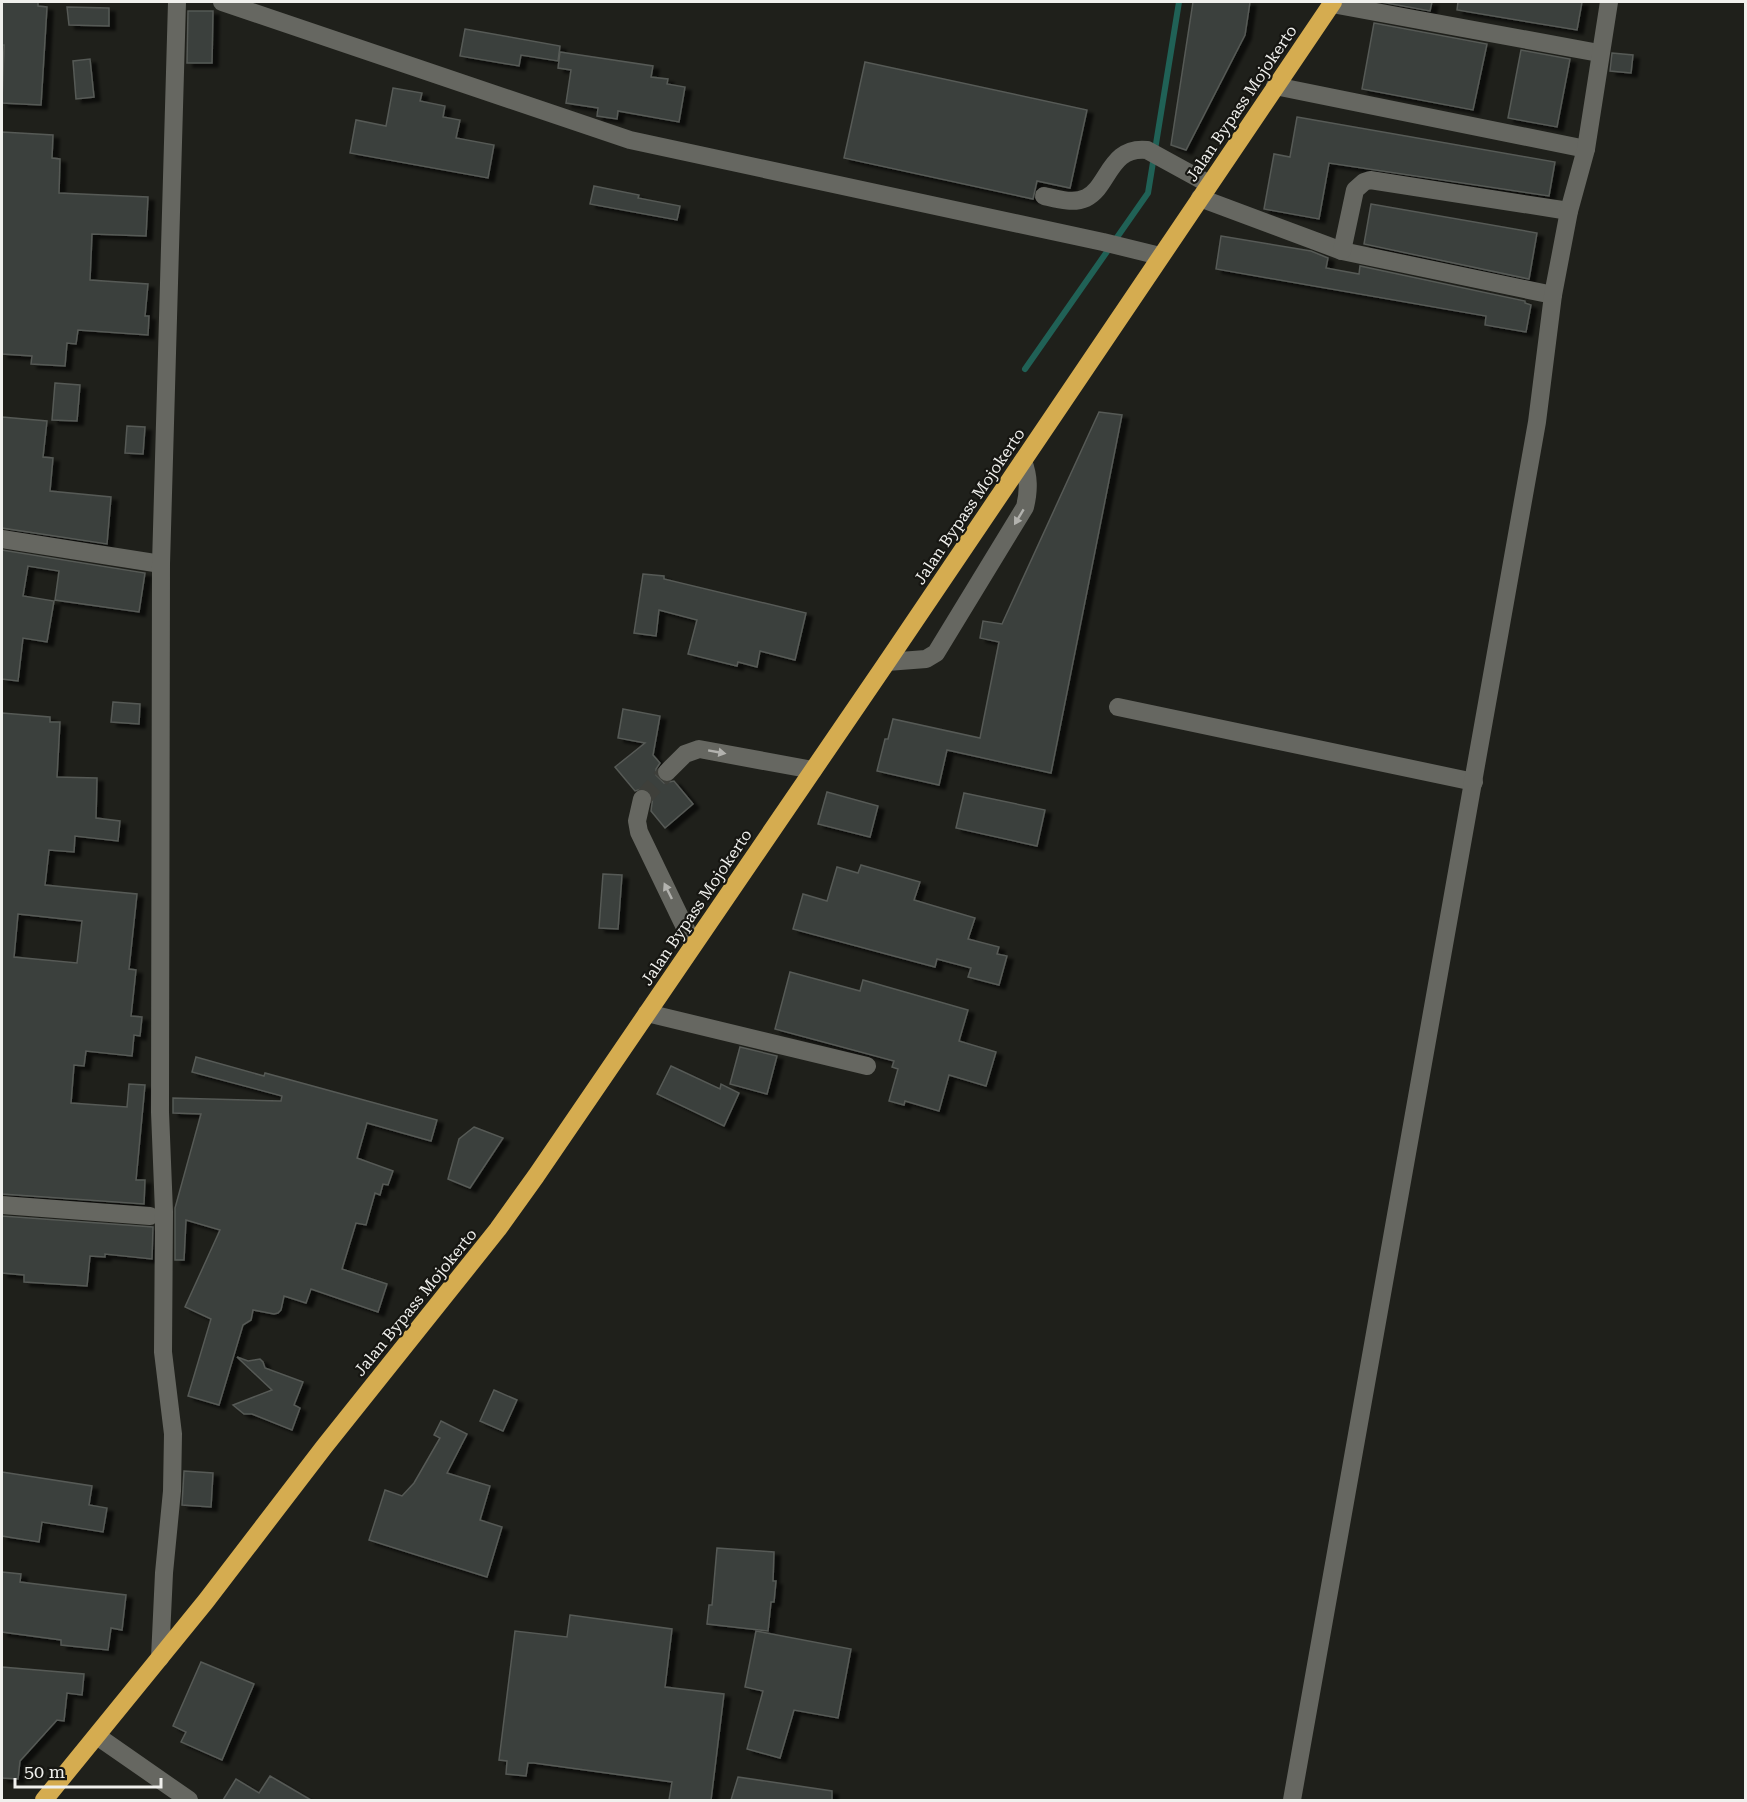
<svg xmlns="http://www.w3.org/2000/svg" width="1747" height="1802" viewBox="0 0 1747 1802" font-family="'Roboto Serif',serif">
	<defs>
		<filter id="shadow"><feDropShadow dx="6" dy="4" stdDeviation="1.5" flood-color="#0009"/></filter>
	</defs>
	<rect width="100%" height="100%" fill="#1f201b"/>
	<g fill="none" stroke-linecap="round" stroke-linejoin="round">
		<polyline stroke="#206156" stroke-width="6" points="1025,369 1148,193 1179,2"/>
	</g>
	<g fill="#3b3f3c" stroke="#565a56" stroke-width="1.5" fill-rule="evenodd" filter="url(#shadow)">
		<polygon points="2,2 38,2 38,6 47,7 41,105 2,103 4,45 2,45"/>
		<polygon points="1193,2 1250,2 1245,35 1186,150 1171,145"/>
		<polygon points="1381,2 1432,2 1430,11"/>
		<polygon points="1458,2 1582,2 1577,30 1457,10"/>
		<polygon points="67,7 109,8 109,26 69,25"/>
		<polygon points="188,11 213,11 212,63 187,63"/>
		<polygon points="1374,23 1487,44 1473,110 1362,89"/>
		<polygon points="465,29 560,46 558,61 521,55 519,66 460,56"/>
		<polygon points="1521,50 1570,59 1557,127 1508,118"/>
		<polygon points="560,52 653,66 651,77 668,79 667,84 685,87 679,122 618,111 617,119 597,116 598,108 566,103 571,70 558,68"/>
		<polygon points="1612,53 1633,55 1631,73 1610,71"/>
		<polygon points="90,59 94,97 76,99 73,61"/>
		<polygon points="865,62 1087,110 1070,188 1037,181 1033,199 844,158"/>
		<polygon points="393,88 422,93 420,101 445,106 443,117 460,120 456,138 494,145 488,178 350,153 356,120 386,126"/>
		<polygon points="1297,117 1555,162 1549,196 1329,163 1319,219 1264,209 1274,154 1290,157"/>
		<polygon points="2,132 53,135 52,158 60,159 59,193 148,197 146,236 92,234 90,280 148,284 145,316 149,316 148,335 78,330 76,344 67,343 65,366 31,364 32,356 2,354"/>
		<polygon points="594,186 639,195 638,198 680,206 677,220 590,204"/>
		<polygon points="1371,204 1537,233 1529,279 1364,244"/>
		<polygon points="1221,236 1311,251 1328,258 1326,268 1359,274 1360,266 1525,301 1525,303 1531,305 1526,332 1485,325 1486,316 1216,269"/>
		<polygon points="55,383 80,385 77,421 52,420"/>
		<polygon points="1099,412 1122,415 1051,773 947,750 939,785 877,771 885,739 888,739 893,719 980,738 999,642 980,638 983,621 1002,624"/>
		<polygon points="2,417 47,421 43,457 53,458 50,491 111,497 107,544 2,528"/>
		<polygon points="127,426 145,427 143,454 125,453"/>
		<polygon points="2,550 145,573 139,612 55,600 59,571 28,566 23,596 54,601 47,642 23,638 18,681 2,679"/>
		<polygon points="643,574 664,576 664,579 806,613 795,660 760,651 757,667 738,662 737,666 688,654 697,620 659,610 656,636 634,633"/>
		<polygon points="113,702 140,704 139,724 111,722"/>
		<polygon points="623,709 660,716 653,755 660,763 656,769 656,775 664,783 674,781 693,804 665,828 651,811 653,796 650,791 644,788 635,791 615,767 645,743 618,738"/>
		<path d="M2,713l48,4v5h10l-3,55 40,1 -1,40 24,3 -2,20 -43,-5 -1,16 -25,-2 -4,35 92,9 -8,75 7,1 -5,46 11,1 -2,19 -6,-1 -2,21 -46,-5 -2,15 -10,-1 -3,38 56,4 2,-23 16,1 -9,95h9l-1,24 -142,-10zM18,914l64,7 -5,42 -63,-6z"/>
		<polygon points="827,792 878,806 870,837 818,824"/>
		<polygon points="964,793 1045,810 1037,846 956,828"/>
		<polygon points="861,865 920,882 914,900 975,918 968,939 999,947 997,954 1007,956 999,985 968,977 971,968 937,959 935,967 793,929 803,894 827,901 837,867 858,873"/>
		<polygon points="603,874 622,875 618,929 599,928"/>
		<polygon points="790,972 860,991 863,980 968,1010 959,1041 996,1052 986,1086 949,1075 939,1111 905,1101 904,1105 889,1101 898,1069 892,1067 894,1061 775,1029"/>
		<polygon points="740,1047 777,1056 767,1094 730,1084"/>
		<polygon points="196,1057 264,1076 265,1073 437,1120 431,1141 367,1123 357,1158 393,1171 388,1185 383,1184 380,1195 375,1193 366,1225 356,1223 342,1269 387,1284 378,1312 311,1289 306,1303 284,1296 281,1310 278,1313 274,1314 253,1310 251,1320 243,1325 219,1405 188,1396 211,1319 185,1307 220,1230 186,1220 184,1260 175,1260 175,1208 201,1114 173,1113 173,1098 281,1101 282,1096 192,1072"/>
		<polygon points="671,1066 720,1089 721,1084 739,1093 724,1126 657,1094"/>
		<polygon points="474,1127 503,1138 470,1188 448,1179 459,1139"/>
		<polygon points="2,1216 153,1227 152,1259 105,1254 105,1257 90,1256 87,1286 24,1282 24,1275 2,1273"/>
		<polygon points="237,1357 248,1361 260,1359 263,1362 265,1368 303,1382 294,1405 300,1408 292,1430 252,1414 244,1414 233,1405 272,1390"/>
		<polygon points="494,1390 517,1400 503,1431 480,1421"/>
		<polygon points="441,1421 467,1434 447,1473 490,1486 480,1520 502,1527 487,1577 369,1540 385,1490 402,1496 414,1483 440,1438 434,1435"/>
		<polygon points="184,1471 213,1473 211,1507 182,1505"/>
		<polygon points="2,1472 92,1486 89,1505 107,1508 103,1532 42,1522 39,1542 2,1536"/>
		<polygon points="717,1548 774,1552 773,1581 776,1581 774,1602 771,1602 768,1631 707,1624 709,1605 712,1605"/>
		<polygon points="2,1572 21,1574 20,1582 126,1595 122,1630 111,1628 108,1650 61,1645 61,1640 2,1632"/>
		<polygon points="570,1615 672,1629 665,1687 724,1694 711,1800 669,1800 672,1782 534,1763 528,1763 526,1776 506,1774 507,1761 499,1760 515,1631 567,1637"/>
		<polygon points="756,1631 851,1649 838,1718 794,1710 780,1758 747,1749 763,1691 745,1687"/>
		<polygon points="201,1662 254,1684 222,1760 181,1742 186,1732 173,1726"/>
		<polygon points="2,1667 84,1674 82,1695 67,1693 64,1721 57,1720 20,1761 18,1779 2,1778"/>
		<polygon points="270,1776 311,1800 223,1800 236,1779 259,1793"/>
		<polygon points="738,1777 832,1791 832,1800 731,1800"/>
	</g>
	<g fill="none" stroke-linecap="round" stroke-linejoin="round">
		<polyline stroke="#3e3f3a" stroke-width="18" stroke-dasharray="18 9" stroke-linecap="butt" points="642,799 667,772"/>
		<g stroke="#666761" stroke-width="18">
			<polyline points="222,2 630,140 1103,242 1160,256"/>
			<polyline points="1331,2 1332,4 1599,53"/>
			<polyline points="1275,86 1586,149"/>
			<path d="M1044,196c13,3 29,8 42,2 23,-11 23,-52 61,-48l62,34"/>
			<polyline points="1200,198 1342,251 1553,295"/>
			<polyline points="1342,251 1355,190 1364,182 1370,180 1569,211"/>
			<polyline points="2,539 161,564"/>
			<path d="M887,662l39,-3 10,-6 89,-146c4,-17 4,-30 -2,-46"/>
			<polyline points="1118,707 1474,782"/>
			<polyline points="667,772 685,754 699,749 813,770"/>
			<polyline points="642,799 637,821 639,832 693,944"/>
			<polyline points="647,1013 867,1066"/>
			<polyline points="2,1205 150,1216"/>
			<polyline points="160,1658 164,1573 172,1491 173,1434 163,1352 164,1212 160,1112 161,564 177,2"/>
			<polyline points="97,1736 189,1800"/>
			<polyline points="1292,1800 1537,422 1553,295 1569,211 1586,149 1609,2"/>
		</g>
		<polyline stroke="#d5ac50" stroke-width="18" points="44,1800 206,1601 324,1447 498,1229 536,1176 887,662 1333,2"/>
	</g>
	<defs><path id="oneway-solid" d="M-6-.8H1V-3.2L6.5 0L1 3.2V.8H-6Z" transform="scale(1.5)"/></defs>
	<g fill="#b2b2ae">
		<use href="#oneway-solid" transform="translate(1019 517) rotate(121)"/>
		<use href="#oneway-solid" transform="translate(717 752) rotate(10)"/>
		<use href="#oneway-solid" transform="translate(668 891) rotate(-116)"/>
	</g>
	<g text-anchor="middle" stroke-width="4.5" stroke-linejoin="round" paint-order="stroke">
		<g font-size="16" fill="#f0f0ed" stroke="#161612">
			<text transform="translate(1241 103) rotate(-56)" y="6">Jalan Bypass Mojokerto</text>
			<text transform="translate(969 506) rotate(-56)" y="6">Jalan Bypass Mojokerto</text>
			<text transform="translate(696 907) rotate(-56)" y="6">Jalan Bypass Mojokerto</text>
			<text transform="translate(415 1302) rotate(-51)" y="6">Jalan Bypass Mojokerto</text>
		</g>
	</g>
	<rect width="1747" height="1802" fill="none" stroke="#f0f0ed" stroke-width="6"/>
	<path d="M15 1778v9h146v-9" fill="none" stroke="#f0f0ed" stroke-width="3"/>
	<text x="24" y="1778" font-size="18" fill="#f0f0ed" stroke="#161612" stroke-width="4.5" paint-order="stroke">50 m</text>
</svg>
